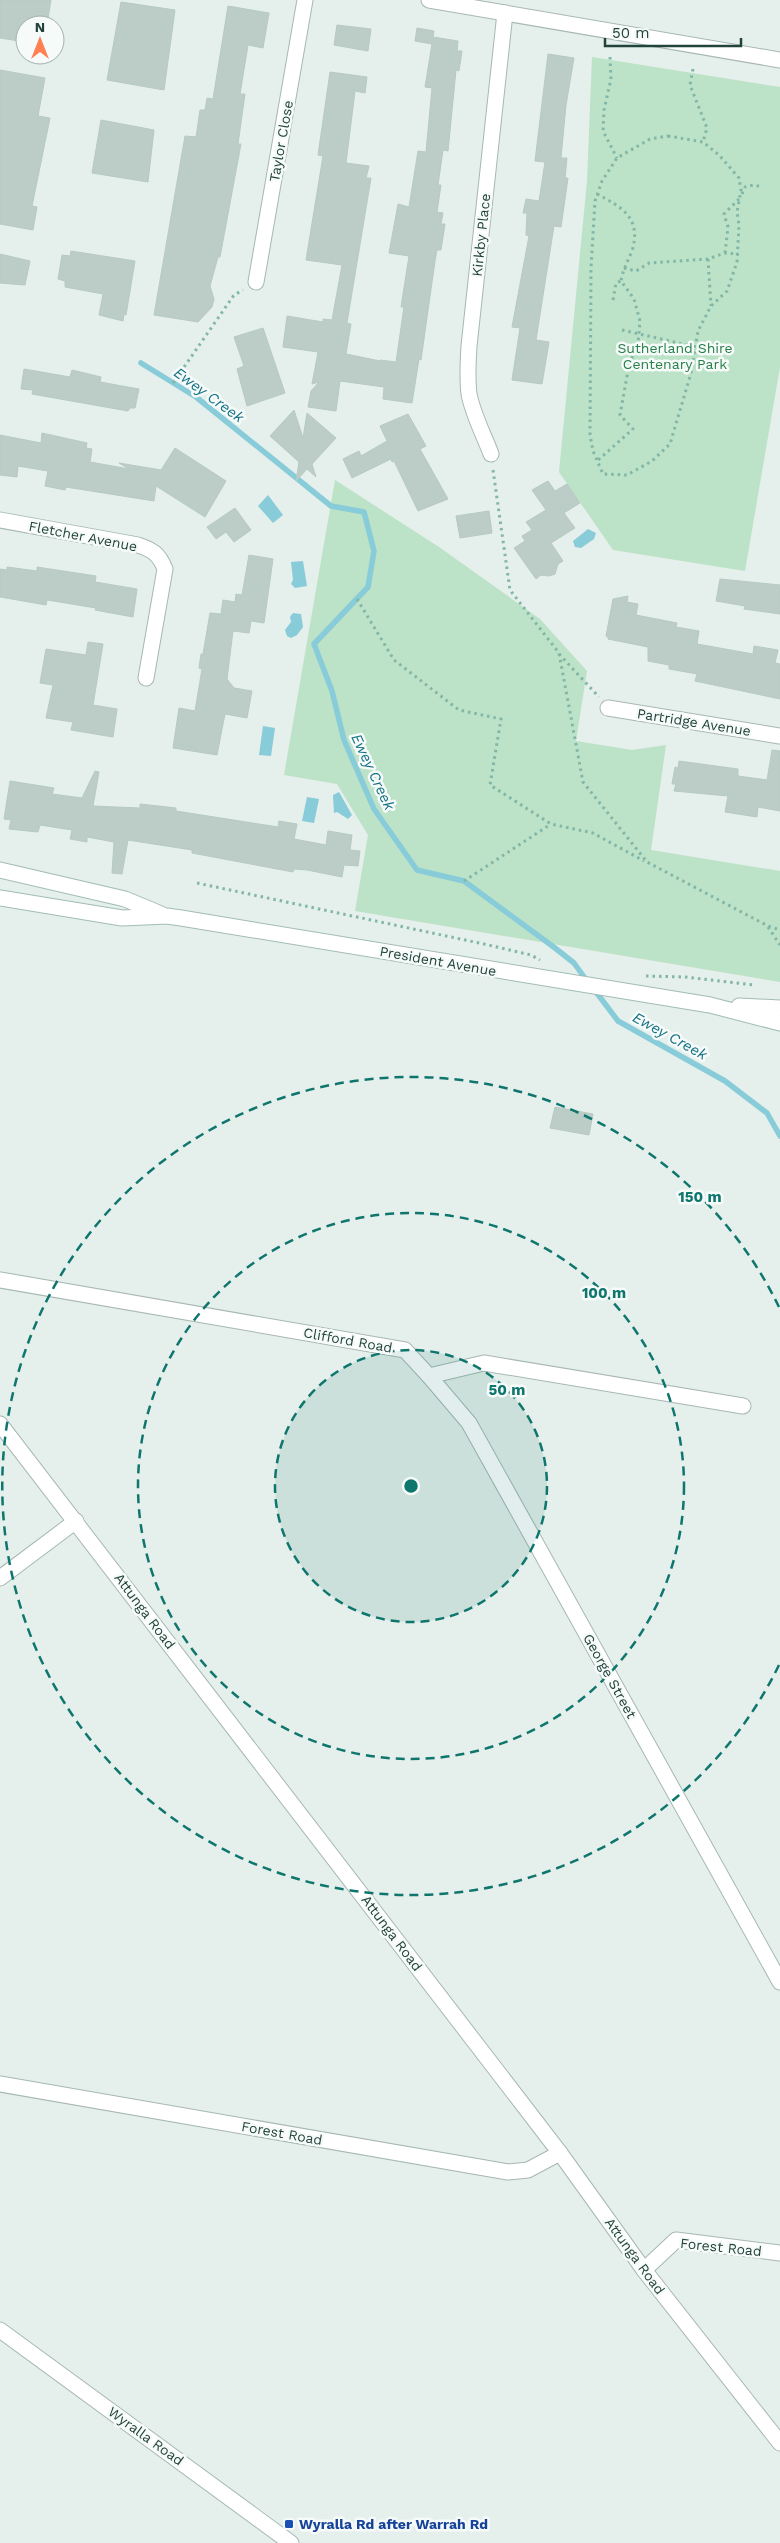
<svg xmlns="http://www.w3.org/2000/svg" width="780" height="2543" viewBox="0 0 780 2543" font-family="'Work Sans',sans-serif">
	<rect width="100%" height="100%" fill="#e5efeb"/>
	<g fill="#bce2c7">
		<polygon points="592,57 780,87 780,367 745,571 613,550 559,472 587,181"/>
		<polygon points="335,480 439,547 540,619 587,671 576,741 632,750 666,745 651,850 780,871 780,982 355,911 368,835 337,784 284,775"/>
	</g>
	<g fill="#88cbd9">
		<polygon points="268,495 283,515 273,523 258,506"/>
		<polygon points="588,529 596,533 594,539 581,548 575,547 573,541"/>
		<polygon points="303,561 307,586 295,588 291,584 293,580 291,562"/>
		<polygon points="293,613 301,614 303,627 297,635 291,638 287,636 285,630 291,622 290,617"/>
		<polygon points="263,726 275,728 271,756 259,755"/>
		<polygon points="339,792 352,815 348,819 337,812 334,813 333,795"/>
		<polygon points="307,797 319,799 314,823 302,821"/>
	</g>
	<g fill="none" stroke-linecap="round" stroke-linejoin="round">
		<g stroke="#88cbd9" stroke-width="5.5">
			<polyline points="141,363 196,397 331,506 364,512 374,551 368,587 314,644 332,691 344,740 374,809 417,870 464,881 555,948 574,963 587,981"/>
			<polyline points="593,988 618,1021 725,1081 767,1113 780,1136"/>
		</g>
	</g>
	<g fill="#bccdc7" stroke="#b6cac2">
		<polygon points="0,0 51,0 47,25 25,25 25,42 0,38"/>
		<polygon points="121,2 175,10 164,90 107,80"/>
		<polygon points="228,6 269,13 263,48 248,45 240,94 245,94 238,144 241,144 220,257 218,257 210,286 214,299 212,307 198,322 154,315 185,136 196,137 200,110 205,110 207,98 213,99"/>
		<polygon points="337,25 371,29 368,51 334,45"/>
		<polygon points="417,28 434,31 433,37 458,41 457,51 462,51 459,71 456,70 448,151 443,150 438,185 441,185 437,212 443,213 441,224 445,224 441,250 437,250 435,261 421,360 419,359 412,403 383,399 384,387 340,381 336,411 308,407 311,391 319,382 312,384 318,352 283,347 287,316 323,322 323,319 332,320 342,265 306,260 323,156 318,155 330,72 367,77 365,93 355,91 346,163 369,166 366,178 371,178 347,323 351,324 346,354 380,361 380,360 396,362 404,307 401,307 409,256 389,253 398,204 409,207 418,151 426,152 432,88 425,87 432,44 415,41"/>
		<polygon points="548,54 574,58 566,105 561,158 567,158 565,178 568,178 561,227 554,226 536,340 549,342 542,384 512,380 520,328 512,327 529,236 526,235 527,213 523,213 526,199 539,201 545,162 535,161"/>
		<polygon points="0,70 45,78 38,116 50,118 32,206 37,207 33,230 0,224"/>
		<polygon points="101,120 154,130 148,182 92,173"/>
		<polygon points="71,251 135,261 126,315 124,314 123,321 99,315 103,294 65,287 65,281 58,279 62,255 70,256"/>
		<polygon points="0,254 30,261 25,285 0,283"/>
		<polygon points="263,328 285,393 247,406 237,369 244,366 234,337"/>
		<polygon points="24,369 70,377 72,370 101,377 100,382 139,389 135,408 130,408 128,411 32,394 33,390 21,389"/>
		<polygon points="294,410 303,438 307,413 336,438 312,464 316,477 307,469 296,481 299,462 270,436"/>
		<polygon points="408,414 426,446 420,449 448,499 418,511 394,461 392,462 391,459 352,478 343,459 359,451 361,456 387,441 380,426"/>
		<polygon points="42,433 87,443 86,448 92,449 90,462 129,469 119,463 161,470 175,448 226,481 205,517 156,486 154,501 66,487 65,490 45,486 48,471 18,466 17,477 0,475 0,435 41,443"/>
		<polygon points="548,481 555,491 567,484 580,503 564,513 575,528 551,543 563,561 558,564 555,574 549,576 541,575 536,579 514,548 525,541 522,536 532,530 526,522 546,510 532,490"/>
		<polygon points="235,508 251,530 234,542 226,532 216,539 207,527"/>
		<polygon points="489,511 492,533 460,538 456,516"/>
		<polygon points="249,555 273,559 264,623 251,621 249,633 233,631 227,679 234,688 252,691 247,718 225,714 217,755 173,748 179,708 195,711 202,669 199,668 201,654 203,654 210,613 221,614 223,600 235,602 236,594 242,595"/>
		<polygon points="7,567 37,571 37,567 96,576 95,582 137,589 133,617 95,610 96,608 47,600 46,605 0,597 0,569 7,570"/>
		<polygon points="720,579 780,585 780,614 744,609 745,606 716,601"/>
		<polygon points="628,596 627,602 638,604 636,615 677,623 676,627 699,631 697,644 753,654 754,646 778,650 775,663 780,664 780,699 695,681 697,674 669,669 669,665 648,661 648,647 608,639 608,637 606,636 613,599"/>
		<polygon points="88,642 103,644 93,705 117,709 113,737 71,730 73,722 46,718 53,685 40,683 46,649 86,655"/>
		<polygon points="772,750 780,751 780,811 758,807 757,817 725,812 728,796 674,791 676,784 672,784 675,767 678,768 679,761 738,769 738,776 767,780"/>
		<polygon points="95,771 99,772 93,806 140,808 140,804 176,808 176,811 278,827 279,821 297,824 294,839 326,845 328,831 352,835 350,850 360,851 358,866 344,865 342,877 307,870 294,869 293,872 192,853 192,850 128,840 122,874 112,873 114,842 87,837 87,842 70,839 72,830 40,825 38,832 9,829 11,820 4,819 10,781 54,788 52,794 82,798"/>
		<polygon points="555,1107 593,1114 589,1135 550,1128"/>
	</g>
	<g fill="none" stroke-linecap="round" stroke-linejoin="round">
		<defs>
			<g id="minor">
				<polyline points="429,0 780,60"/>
				<polyline points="256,282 305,0"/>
				<path d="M491,454c-7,-19 -18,-39 -22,-60 -2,-16 -1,-32 0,-48l36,-333"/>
				<path d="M0,520l138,25c15,5 21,9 27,24l-19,109"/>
				<polyline points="608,708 780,736"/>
				<polyline points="0,1280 405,1350 429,1376 484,1363 743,1406"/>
				<polyline points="429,1376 469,1423 780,1982"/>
				<polyline points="0,1578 76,1521"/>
				<polyline points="0,2084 508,2172 528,2170 560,2153"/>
				<polyline points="644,2270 676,2240 780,2253"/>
				<polyline points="0,2330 291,2543"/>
			</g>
			<polyline id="tertiary" points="0,1424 560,2153 644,2270 780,2443"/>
			<g id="secondary">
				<polyline points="0,870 125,899 161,914"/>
				<polyline points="0,898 122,918 167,916 181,918 710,1005 780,1023"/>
				<polyline points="739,1006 780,1008"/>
			</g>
		</defs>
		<use href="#minor" stroke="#a7b8b3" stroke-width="17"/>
		<use href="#tertiary" stroke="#a7b8b3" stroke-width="17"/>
		<use href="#secondary" stroke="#a2bcb3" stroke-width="17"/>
		<g stroke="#82b6a6" stroke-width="3" stroke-dasharray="2.5 4" stroke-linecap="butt">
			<polyline points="610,57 611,79 604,110 603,131 617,158"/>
			<polyline points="693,69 690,85 707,128 703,142"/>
			<polygon points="668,136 703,142 719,155 739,178 741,190 737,212 739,225 737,262 727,291 711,306 698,331 691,373 670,444 652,461 627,475 603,474 593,451 590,435 591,268 595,201 602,181 617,158 650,139"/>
			<path d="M597,194c25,13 45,24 35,57 -4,10 -9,18 -11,30l13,18 6,22 -2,22 -9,22 -9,50 13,14 -36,32"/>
			<polyline points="742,194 745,187 754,185 762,187"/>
			<polyline points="725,253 728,227 724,214 739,199"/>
			<polyline points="708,259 711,306"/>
			<polyline points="624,268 636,271 649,263 708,259 725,253 738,254"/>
			<polyline points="613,300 616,283 621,281"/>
			<polyline points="622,330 696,347"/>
			<polyline points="173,383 234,295 243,290"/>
			<polyline points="493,470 510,590 559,653 583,782 647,862 768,926 780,930"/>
			<polyline points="357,599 394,660 459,710 501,719 490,785 551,824 593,833 644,861"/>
			<polyline points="559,654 599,697"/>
			<polyline points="464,881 551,824"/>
			<polyline points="197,883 484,944 531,955 540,960"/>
			<polyline points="768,927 780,945"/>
			<polyline points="646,976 685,977 754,985"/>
		</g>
		<use href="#minor" stroke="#fff" stroke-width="15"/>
		<use href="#tertiary" stroke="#fff" stroke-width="15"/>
		<use href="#secondary" stroke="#fff" stroke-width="15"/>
	</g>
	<circle cx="411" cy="1486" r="136" fill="#0f766e" fill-opacity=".12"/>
	<g fill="none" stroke="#0f766e" stroke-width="2.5" stroke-dasharray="9 6">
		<circle cx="411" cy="1486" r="136"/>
		<circle cx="411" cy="1486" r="273"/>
		<path d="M779 1665A409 409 0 1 1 779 1307"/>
	</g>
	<rect fill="#1a4fb4" stroke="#f6fbf9" stroke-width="2" x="284" y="2519" width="10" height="10" rx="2.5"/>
	<g text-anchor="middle" stroke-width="5" stroke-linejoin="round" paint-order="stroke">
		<g font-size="14" fill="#22433b" stroke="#f6fbf9">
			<text transform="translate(281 141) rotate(-80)" y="5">Taylor Close</text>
			<text transform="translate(481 235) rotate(-84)" y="5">Kirkby Place</text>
			<text transform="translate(83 536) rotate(11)" y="5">Fletcher Avenue</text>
			<text transform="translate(694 722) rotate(9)" y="5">Partridge Avenue</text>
			<text transform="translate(438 961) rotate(10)" y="5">President Avenue</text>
			<text transform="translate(348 1340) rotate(10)" y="5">Clifford Road</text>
			<text transform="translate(145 1611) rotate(53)" y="5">Attunga Road</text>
			<text transform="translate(610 1676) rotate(61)" y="5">George Street</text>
			<text transform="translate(392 1933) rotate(53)" y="5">Attunga Road</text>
			<text transform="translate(282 2133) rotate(10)" y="5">Forest Road</text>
			<text transform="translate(721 2247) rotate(6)" y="5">Forest Road</text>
			<text transform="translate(635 2256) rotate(54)" y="5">Attunga Road</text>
			<text transform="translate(146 2436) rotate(36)" y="5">Wyralla Road</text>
		</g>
		<g font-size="14" fill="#277f4a" stroke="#f6fbf9">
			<text x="675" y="353">Sutherland Shire<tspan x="675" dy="16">Centenary Park</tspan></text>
		</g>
		<g font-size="14" font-weight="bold" fill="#164399" stroke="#f6fbf9" text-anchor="start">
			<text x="299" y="2529">Wyralla Rd after Warrah Rd</text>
		</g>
		<g font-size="15" font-style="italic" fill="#157286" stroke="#f6fbf9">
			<text transform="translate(209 395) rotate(36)" y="5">Ewey Creek</text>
			<text transform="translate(373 772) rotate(65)" y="5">Ewey Creek</text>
			<text transform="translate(670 1036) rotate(29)" y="5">Ewey Creek</text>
		</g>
	</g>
	<circle cx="411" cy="1486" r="8" fill="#0f766e" stroke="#f6fbf9" stroke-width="2.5"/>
	<g font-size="15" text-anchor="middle" font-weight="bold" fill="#0f766e" stroke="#f6fbf9" stroke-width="5" stroke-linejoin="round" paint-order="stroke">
		<text x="700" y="1202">150 m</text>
		<text x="604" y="1298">100 m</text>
		<text x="507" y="1395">50 m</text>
	</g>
	<g transform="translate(40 40)"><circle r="24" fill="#f6fbf9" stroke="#a1b1ad"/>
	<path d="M0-4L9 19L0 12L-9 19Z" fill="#fe8053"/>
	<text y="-8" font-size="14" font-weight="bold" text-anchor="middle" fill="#22433b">N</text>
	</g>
	<path d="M605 38v8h136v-8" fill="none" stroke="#22433b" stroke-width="2.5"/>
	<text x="612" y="38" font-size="15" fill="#22433b" stroke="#f6fbf9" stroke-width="4" paint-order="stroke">50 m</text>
</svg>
